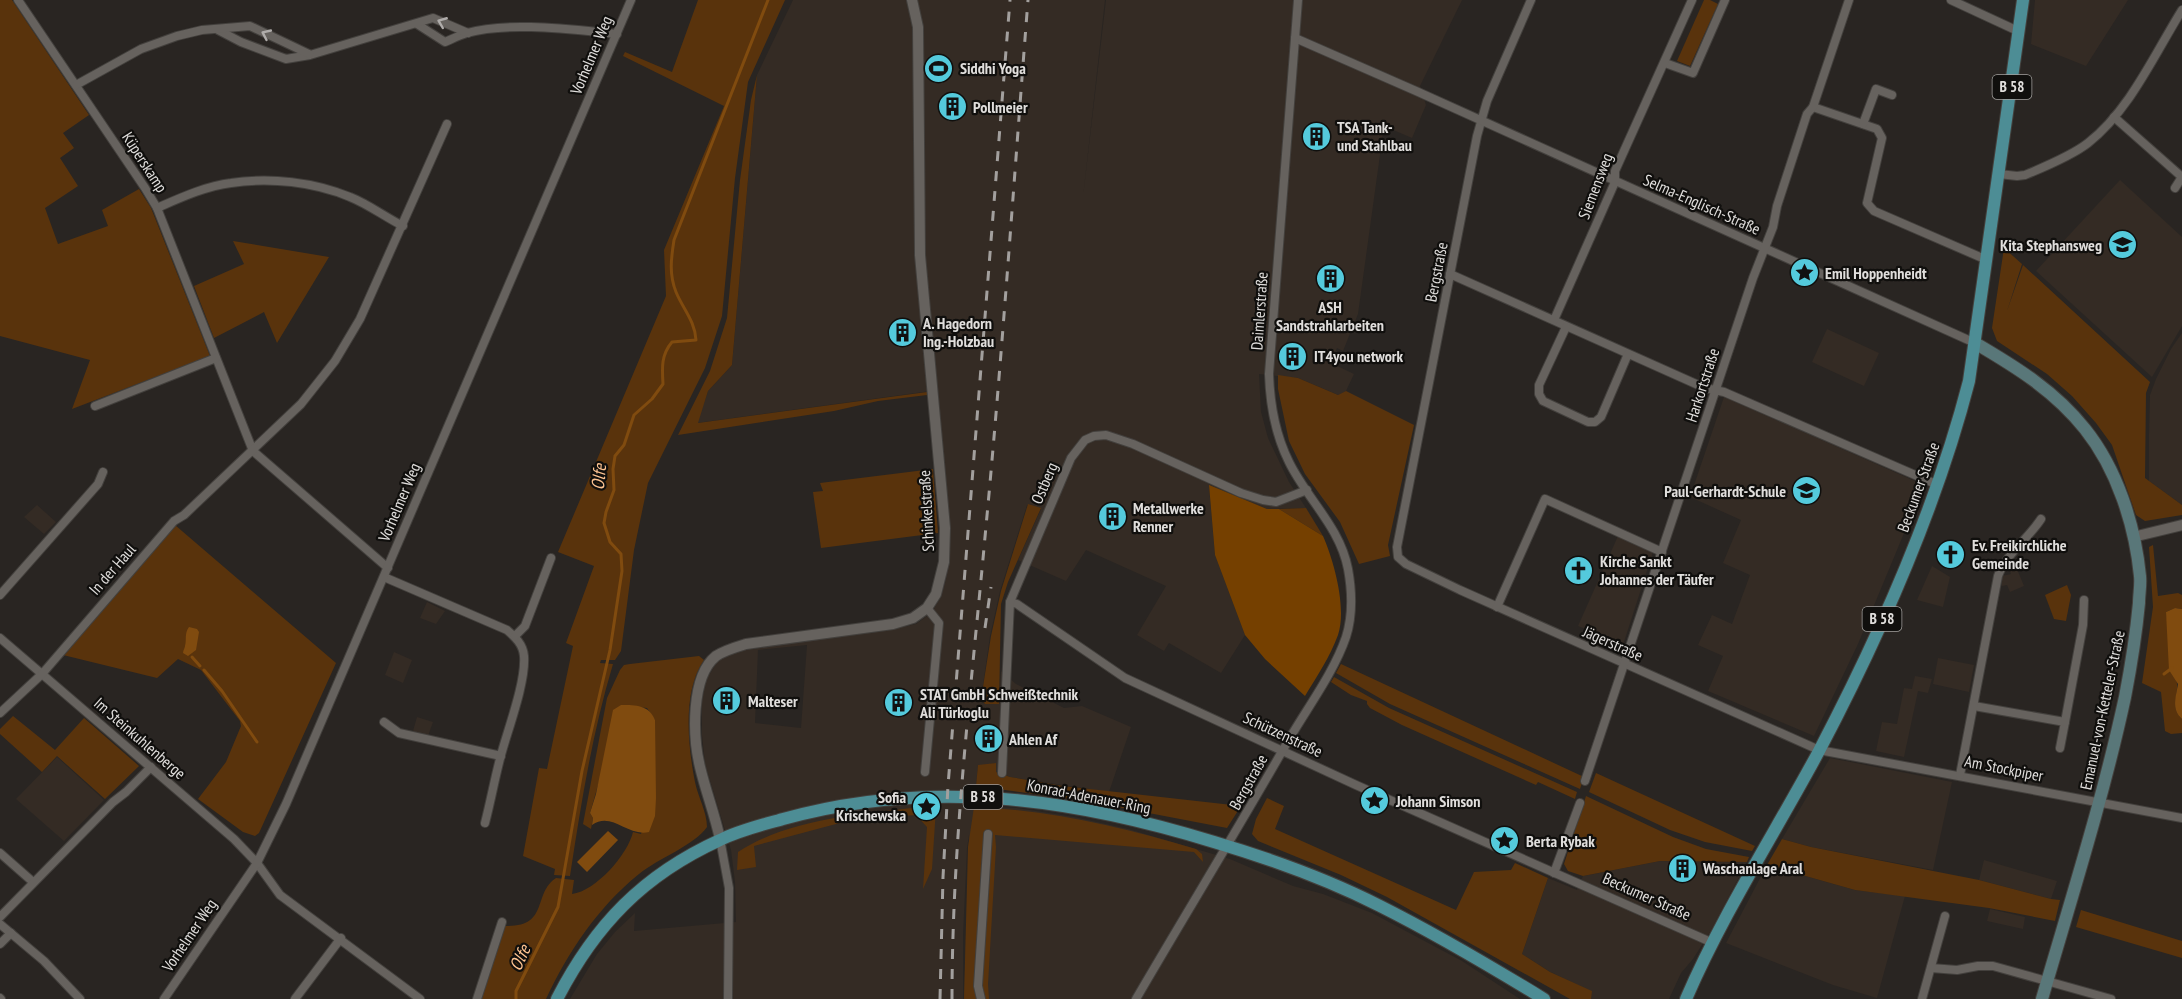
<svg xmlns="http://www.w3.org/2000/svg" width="2182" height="999" viewBox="0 0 2182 999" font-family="'PT Sans Narrow',sans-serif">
	<rect width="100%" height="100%" fill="#292522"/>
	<g fill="#342b24" fill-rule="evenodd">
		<path d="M793,0h312l-22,197 23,-197h356l-42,86 6,19 -14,33 -28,-12 -26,188 -15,37 -6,-3 -6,15 23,11 -8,17 -8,4 -40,-17 -39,-4 2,38 7,26 21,44 17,26 -39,1 -58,-23 6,69 30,80 -24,38 -52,-30 -5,8 -27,-16 29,-49 -80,-36 -20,31 -48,-21 23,-51 -14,-4 -27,86 -10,45 -9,63 4,5h14l2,-33 15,13 48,24 18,-2 49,21 -22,65 -99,-15 -14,-5v-9l-18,3 -4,40 43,2 57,9 54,12 102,30 63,27 30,8 49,19 90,48 58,38h-556l5,-164 -2,13 -4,88v63h-393l27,-45 18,-22 20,-19 -1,18 102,-9 -1,-40 -4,-32 -26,-86 -3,-29v-35l4,-20 11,-18 12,-8 20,-5 144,-20 23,-5 15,-11 10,-16 5,-18 4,-52 -12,-137 -241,33 11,-32 24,-26 25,-290zM807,645l-6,83 -46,-5 3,-73z"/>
		<polygon points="2035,0 2128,0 2086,66 2031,44"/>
		<polygon points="2120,180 2182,237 2182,326 2152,377 2036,271"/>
		<polygon points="1827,329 1879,353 1864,386 1812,362"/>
		<polygon points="2182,333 2182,505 2149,481 2149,435 2150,395 2156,379 2171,349"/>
		<polygon points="1724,397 1924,485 1858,644 1814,736 1708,691 1723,656 1698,645 1712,615 1732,624 1750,575 1723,563 1741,520 1690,497"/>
		<polygon points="37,505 56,522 44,534 24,517"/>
		<polygon points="1618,536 1653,552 1623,645 1578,626"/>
		<polygon points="2015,564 2024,586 2010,592 2007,585 2002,586 2002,576 2011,574 2008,567"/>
		<polygon points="1932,566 1950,577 1943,607 1917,600"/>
		<polygon points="427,602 445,611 436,624 420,618"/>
		<polygon points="394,652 412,660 403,683 385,675"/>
		<polygon points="1938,658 1974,665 1969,692 1933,684"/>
		<polygon points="1915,676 1932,679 1928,693 1918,691 1904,757 1876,751 1882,722 1897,724 1904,688 1912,689"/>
		<polygon points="417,717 433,722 428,736 413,731"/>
		<polygon points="57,757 104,800 64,841 16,799"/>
		<polygon points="1830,758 1952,782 1933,870 1811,847 1782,839"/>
		<polygon points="1984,860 2057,881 2051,899 1979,880"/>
		<polygon points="1660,861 1747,862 1710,932 1693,959 1681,973 1669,999 1591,999 1591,991 1550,972 1522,954 1548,878 1577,890 1583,876"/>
		<polygon points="1767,865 1855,890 1905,896 1877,998 1833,985 1726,943"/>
		<polygon points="1990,909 2025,917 2023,929 1987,921"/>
	</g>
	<g fill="#59330c">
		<polygon points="0,0 12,0 89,115 63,133 74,148 60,158 78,186 45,208 58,244 108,226 102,210 139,189 151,208 210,356 72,409 90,360 0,336"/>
		<path d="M698,0h87l-37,82 -13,96 -13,138 -17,52 -57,115 -14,67 -13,101 -6,9h-14l-1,3 13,1c-21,70 -32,140 -43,212l-16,-1 1,-6 -32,-13 16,-88 8,1 26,-123 -7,-3 28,-77 -36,-14 108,-256 -2,-46 60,-144 -101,-50 2,-4 47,20z"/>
		<polygon points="1704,0 1710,0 1718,4 1690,66 1677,61"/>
		<polygon points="757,75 732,365 708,391 698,423 927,392 927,395 878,401 834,411 678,435 710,371 727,318 740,180 751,100"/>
		<polygon points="233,241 329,257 277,343 264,312 214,338 194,286 244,264"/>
		<polygon points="2004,248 2022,264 2007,311 2023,265 2150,382 2146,393 2145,478 2182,505 2182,515 2145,521 2136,515 2112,445 2096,423 2072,396 2047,374 1997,341 1992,328"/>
		<polygon points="1278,375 1298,378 1338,395 1346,391 1414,425 1388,545 1390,556 1359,564 1340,522 1305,474 1289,441 1278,389"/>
		<polygon points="933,469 938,533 821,548 813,492 823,491 820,483"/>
		<polygon points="1028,504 1041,508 1008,582 1001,604 999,704 985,704 981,699 982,693 991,636 1001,591"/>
		<polygon points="1306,508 1323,536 1279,509"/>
		<polygon points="175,525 336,663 259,833 255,836 243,832 198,799 226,762 241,726 240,721 201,670 178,659 157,678 63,655"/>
		<path d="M2153,545l5,51 20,-3 4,2v14l-7,-1 -9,4 9,64c7,15 -7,30 7,43v14l-11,1 -6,-3 -4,-39 -19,-9 11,-76 -4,-60z"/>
		<polygon points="2067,585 2071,595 2066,621 2054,619 2045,595"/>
		<path d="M699,656l5,4c-22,31 -16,87 -9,122 3,15 12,30 12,45 -12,18 -50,32 -68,47 -41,33 -71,78 -93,125h-65l24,-73c45,1 27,-32 51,-48l18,2 -2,14c24,-3 56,-40 61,-62l8,2 14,-59v-55l-8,-12 -26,-3 -31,108 3,5 -2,11 -8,-5 24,-126 13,-28 4,-5 6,-1z"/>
		<polygon points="1341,664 1584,777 1580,789 1390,704 1336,673"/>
		<polygon points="1334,677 1389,708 1577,792 1575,799 1538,782 1536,785 1402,725 1370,708 1367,704 1367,701 1351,695 1331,682"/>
		<polygon points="13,716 55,750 84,718 139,766 105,799 57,756 42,772 0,734 0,729"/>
		<polygon points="996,763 996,772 1010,777 1063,786 1241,806 1227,828 1086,801 976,786 978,765"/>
		<polygon points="1596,773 1755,846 1752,851 1705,842 1670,830 1589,792"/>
		<polygon points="1586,796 1673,837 1706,849 1749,857 1747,862 1660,861 1583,876 1568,871 1564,864"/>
		<polygon points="1267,798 1284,806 1275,829 1456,910 1474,872 1511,870 1515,863 1548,878 1522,954 1550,972 1592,991 1591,999 1570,999 1387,897 1341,875 1258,841 1252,834 1256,819"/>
		<path d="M919,807l17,1 -4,61 -9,20 4,-62 -11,-12 -65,5 -97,26 2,21 -19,3 1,-18c53,-34 120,-37 181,-45z"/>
		<path d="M974,807c76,3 149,20 222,42l6,5 1,8 -9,-10 -199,-17 1,12 -8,137 1,15h-25l4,-152z"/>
		<polygon points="1782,839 1811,847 1979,880 2051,899 2060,900 2055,921 1989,908 1855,890 1767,865"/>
		<polygon points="2081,910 2182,941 2182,958 2076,927"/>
	</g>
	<path fill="#754000" d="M1209,485l58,24h12l44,27c11,25 24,72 15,99 -8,22 -21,41 -33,61l-40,-37 -20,-24 -30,-80z"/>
	<g fill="#804b0f">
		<path d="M2175,608l7,1v110c-11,-10 -6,-22 -4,-35l-9,-14 -3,-58z"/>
		<path d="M189,627l8,2 2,3 -3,18 -8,6 -5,-3c0,-3 2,-5 2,-7 2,-7 -1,-12 4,-19z"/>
		<path d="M621,705c15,0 28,0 34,15l1,78 -1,18 -6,16c-22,5 -37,-21 -57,-7l1,-7 -3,-5 6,-19 17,-84z"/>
		<polygon points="608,831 618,840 587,872 577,862"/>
	</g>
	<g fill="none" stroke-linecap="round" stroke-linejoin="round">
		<g stroke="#804b0f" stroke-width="3">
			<polyline points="192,657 200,666"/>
			<polyline points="204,670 222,691 257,742"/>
			<polyline points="2164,674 2172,668"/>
			<path d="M516,999v-8l42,-84 24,-136 28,-121 12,-79 -1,-17 -11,-12 -6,-19 2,-11 8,-22 -1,-21 2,-13 9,-11 10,-30 18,-16 11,-15c-1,-16 -2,-29 9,-42l24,-2c-1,-19 -13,-31 -20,-48 -7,-18 -5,-33 -2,-52l94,-240"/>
		</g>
		<defs>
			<g id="minor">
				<polyline points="18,0 145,188 157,208 253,451 388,568"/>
				<polyline points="1531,0 1487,101 1477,136 1397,547 1398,557 1406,564 1460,590 1819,750 2182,818"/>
				<polyline points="1951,0 2020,32"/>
				<path d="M417,24l28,18c7,-3 15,-7 22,-9 42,-12 107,-3 150,1"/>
				<polyline points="218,30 241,42 286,59 310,55 433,18 468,33"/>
				<polyline points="1295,38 1416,91 1975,343"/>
				<polyline points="1665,63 1693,73 1725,0"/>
				<polyline points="76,85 141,49 177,36 202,30 250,26 309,54"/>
				<polyline points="1813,107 1877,129 1882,138 1867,203 1874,211 1987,260"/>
				<polyline points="2114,117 2182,177"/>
				<polyline points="1863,124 1876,89 1892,95"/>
				<path d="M1999,174l18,2 8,-1c17,-7 49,-21 63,-32 42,-33 66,-88 94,-133"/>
				<polyline points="2175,188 2182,177"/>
				<path d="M157,208c23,-10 49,-22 74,-25 39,-6 83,-1 119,14 18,7 35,20 53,29"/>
				<polyline points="1450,274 1705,388 1724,392 1938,485"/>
				<polyline points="1554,320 1615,182 1615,171 1692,0"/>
				<polyline points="1566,327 1539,385 1539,394 1543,401 1588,422 1595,422 1601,417 1628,354"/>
				<polyline points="95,406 216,358"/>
				<path d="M384,577l123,53c8,7 16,14 17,26 2,26 -16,73 -23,99 -6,22 -10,45 -16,68"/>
				<polyline points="0,595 98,484 103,472"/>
				<polyline points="1010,602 1017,604 1125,678 1356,785 1713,943"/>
				<polyline points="1497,607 1545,499 1662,552"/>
				<polyline points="515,636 525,626 551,558"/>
				<polyline points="0,638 234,839 257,863 280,895 420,999"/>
				<polyline points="1974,706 2065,722 2060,748"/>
				<polyline points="0,713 42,674 174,521 184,515 301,404 335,361 360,319 447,124"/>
				<polyline points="384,722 399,733 501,756"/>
				<polyline points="2065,722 2083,625 2084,600"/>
				<polyline points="925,772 939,623 927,608"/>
				<polyline points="1002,773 1010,602 1071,458 1085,440 1094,436 1106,435 1133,444 1241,493 1263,500 1276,502 1307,490"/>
				<path d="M1960,775l38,-199c8,-22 30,-37 43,-57"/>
				<polyline points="1585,781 1753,278 1773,227 1777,206 1807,114 1813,107 1849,0"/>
				<polyline points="720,839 729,888 728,999"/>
				<polyline points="0,853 33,882"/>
				<polyline points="1554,873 1580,803"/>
				<polyline points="0,917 113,802 126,792 151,767"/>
				<polyline points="0,924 44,961 80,999"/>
				<polyline points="0,944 11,933"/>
				<polyline points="1931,968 1957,970 1978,966 1993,966 2111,999"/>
				<polyline points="0,998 1,999"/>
				<polyline points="164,999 257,863 286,804 631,0"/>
				<polyline points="295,999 341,938"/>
				<polyline points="477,999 502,922"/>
				<polyline points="981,999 978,986 988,834"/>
				<path d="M1136,999c49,-84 100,-167 148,-251 20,-36 49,-73 62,-111 7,-22 6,-46 2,-68 -8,-42 -41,-70 -59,-107 -14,-28 -19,-57 -20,-88l29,-374"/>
				<polyline points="1922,999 1945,916"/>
			</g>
			<g id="tertiary">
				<polyline points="2133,537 2182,525"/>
				<path d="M720,839c-5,-24 -14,-47 -20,-72 -7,-29 -10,-90 16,-111 9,-6 20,-9 30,-12l147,-20 20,-6 14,-10 9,-14 8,-32 1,-34 -25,-273 -2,-228 -6,-27"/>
			</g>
			<path id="secondary" d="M1975,343c41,24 80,48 110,86 32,40 50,96 55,147 1,9 -1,18 -1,27 -3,32 -8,63 -14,94 -22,102 -54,202 -83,302"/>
			<g id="primary">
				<path d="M557,999c38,-74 86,-124 163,-159 20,-10 42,-15 63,-21 147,-41 288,-21 431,23 57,17 113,37 166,64 56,28 110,60 164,93"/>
				<path d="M1686,999c37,-86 89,-166 133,-248 62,-118 117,-242 150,-370l54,-381"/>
			</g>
		</defs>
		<use href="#minor" stroke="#43403d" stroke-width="10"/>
		<use href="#tertiary" stroke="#43403d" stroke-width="12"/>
		<use href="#secondary" stroke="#43403d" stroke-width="14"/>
		<use href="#primary" stroke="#43403d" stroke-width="14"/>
		<use href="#minor" stroke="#66625e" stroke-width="8"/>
		<use href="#tertiary" stroke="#66625e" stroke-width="10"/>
		<use href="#secondary" stroke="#597779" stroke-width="12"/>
		<use href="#primary" stroke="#4d8d95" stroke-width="12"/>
		<g stroke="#a3a09e" stroke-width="3" stroke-dasharray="10 10" stroke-linecap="butt">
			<polyline points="985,628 991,587"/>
			<polyline points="940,999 943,877 948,786 1010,0"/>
			<path d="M952,999c0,-155 19,-308 33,-462 17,-179 29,-358 43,-537"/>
		</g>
	</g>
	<defs><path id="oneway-chevron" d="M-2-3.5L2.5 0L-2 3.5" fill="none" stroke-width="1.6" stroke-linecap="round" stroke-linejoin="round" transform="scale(1.5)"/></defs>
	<g stroke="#afacaa">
		<use href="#oneway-chevron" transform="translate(442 22) rotate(-158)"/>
		<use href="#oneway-chevron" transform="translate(266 34) rotate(-155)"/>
	</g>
	<defs>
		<symbol id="stadium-disc" viewBox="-11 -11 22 22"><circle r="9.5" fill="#54cadc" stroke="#100f0d"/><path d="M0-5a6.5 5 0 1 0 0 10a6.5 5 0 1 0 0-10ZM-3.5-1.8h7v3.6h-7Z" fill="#111"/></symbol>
		<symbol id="building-disc" viewBox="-11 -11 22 22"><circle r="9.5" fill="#54cadc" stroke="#100f0d"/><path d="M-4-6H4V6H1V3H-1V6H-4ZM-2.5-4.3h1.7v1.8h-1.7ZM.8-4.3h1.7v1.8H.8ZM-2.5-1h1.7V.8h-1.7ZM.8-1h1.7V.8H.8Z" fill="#111"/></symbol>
		<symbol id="school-disc" viewBox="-11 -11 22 22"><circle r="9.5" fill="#54cadc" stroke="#100f0d"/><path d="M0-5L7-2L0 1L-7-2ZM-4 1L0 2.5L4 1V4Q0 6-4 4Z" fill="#111"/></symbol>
		<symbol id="sight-disc" viewBox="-11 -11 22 22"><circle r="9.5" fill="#54cadc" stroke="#100f0d"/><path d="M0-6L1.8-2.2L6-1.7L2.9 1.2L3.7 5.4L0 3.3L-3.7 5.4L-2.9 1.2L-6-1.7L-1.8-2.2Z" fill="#111"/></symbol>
		<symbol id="church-disc" viewBox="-11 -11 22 22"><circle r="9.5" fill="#54cadc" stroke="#100f0d"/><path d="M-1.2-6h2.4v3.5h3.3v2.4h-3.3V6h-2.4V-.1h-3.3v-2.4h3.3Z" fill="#111"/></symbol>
	</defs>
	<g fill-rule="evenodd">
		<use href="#stadium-disc" x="922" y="52" width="33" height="33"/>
		<use href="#building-disc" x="936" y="90" width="33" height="33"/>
		<use href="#building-disc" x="1300" y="120" width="33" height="33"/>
		<use href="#school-disc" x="2106" y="228" width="33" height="33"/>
		<use href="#sight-disc" x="1788" y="256" width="33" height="33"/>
		<use href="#building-disc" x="1314" y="262" width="33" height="33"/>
		<use href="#building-disc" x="886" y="316" width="33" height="33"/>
		<use href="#building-disc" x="1276" y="340" width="33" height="33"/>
		<use href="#school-disc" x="1790" y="474" width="33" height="33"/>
		<use href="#building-disc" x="1096" y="500" width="33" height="33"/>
		<use href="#church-disc" x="1934" y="538" width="33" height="33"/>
		<use href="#church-disc" x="1562" y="554" width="33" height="33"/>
		<use href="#building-disc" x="710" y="684" width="33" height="33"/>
		<use href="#building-disc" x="882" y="686" width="33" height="33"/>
		<use href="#building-disc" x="972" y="722" width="33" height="33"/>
		<use href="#sight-disc" x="1358" y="784" width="33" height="33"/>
		<use href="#sight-disc" x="910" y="790" width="33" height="33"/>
		<use href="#sight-disc" x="1488" y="824" width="33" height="33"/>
		<use href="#building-disc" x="1666" y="852" width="33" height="33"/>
	</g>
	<g text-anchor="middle" stroke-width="4.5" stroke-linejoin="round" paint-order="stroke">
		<g fill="#100f0d" stroke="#a2a09e" stroke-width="1.5">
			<rect x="1992.5" y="75" width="39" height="24" rx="4.5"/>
			<rect x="1862.5" y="607" width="39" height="24" rx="4.5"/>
			<rect x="963.5" y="785" width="39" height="24" rx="4.5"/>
		</g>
		<g font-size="15" font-weight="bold" fill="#e0dedc">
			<text x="2012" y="92">B 58</text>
			<text x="1882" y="624">B 58</text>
			<text x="983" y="802">B 58</text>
		</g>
		<g font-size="16" fill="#e0dedc" stroke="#100f0d">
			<text transform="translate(591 55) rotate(-67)" y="6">Vorhelmer Weg</text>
			<text transform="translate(145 162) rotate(57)" y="6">Küperskamp</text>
			<text transform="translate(1595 186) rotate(-69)" y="6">Siemensweg</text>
			<text transform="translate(1702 204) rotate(24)" y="6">Selma-Englisch-Straße</text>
			<text transform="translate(1436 272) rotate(-79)" y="6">Bergstraße</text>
			<text transform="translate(1259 311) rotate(-86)" y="6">Daimlerstraße</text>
			<text transform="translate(1702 385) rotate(-72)" y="6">Harkortstraße</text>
			<text transform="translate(1044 483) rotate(-67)" y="6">Ostberg</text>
			<text transform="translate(1918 487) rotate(-70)" y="6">Beckumer Straße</text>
			<text transform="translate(399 502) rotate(-67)" y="6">Vorhelmer Weg</text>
			<text transform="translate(926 511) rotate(-93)" y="6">Schinkelstraße</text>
			<text transform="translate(112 569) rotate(-49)" y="6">In der Haul</text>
			<text transform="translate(1613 643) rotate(24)" y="6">Jägerstraße</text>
			<text transform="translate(2102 710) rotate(-78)" y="6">Emanuel-von-Ketteler-Straße</text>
			<text transform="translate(1283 734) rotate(25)" y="6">Schützenstraße</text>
			<text transform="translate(140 738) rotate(41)" y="6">Im Steinkuhlenberge</text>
			<text transform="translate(2004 768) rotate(11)" y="6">Am Stockpiper</text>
			<text transform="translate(1248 782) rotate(-61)" y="6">Bergstraße</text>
			<text transform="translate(1089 796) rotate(11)" y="6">Konrad-Adenauer-Ring</text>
			<text transform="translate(1647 896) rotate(24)" y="6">Beckumer Straße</text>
			<text transform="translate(189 935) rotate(-56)" y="6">Vorhelmer Weg</text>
		</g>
		<g font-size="16" font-weight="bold" fill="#e0dedc" stroke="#100f0d" text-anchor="start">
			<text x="960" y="74">Siddhi Yoga</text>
			<text x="973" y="113">Pollmeier</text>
			<text x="1337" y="133">TSA Tank-<tspan x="1337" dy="18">und Stahlbau</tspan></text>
			<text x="2102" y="251" text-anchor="end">Kita Stephansweg</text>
			<text x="1825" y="279">Emil Hoppenheidt</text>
			<text x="1330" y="313" text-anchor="middle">ASH<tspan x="1330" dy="18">Sandstrahlarbeiten</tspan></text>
			<text x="923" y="329">A. Hagedorn<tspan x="923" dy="18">Ing.-Holzbau</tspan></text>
			<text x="1314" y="362">IT4you network</text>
			<text x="1786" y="497" text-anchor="end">Paul-Gerhardt-Schule</text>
			<text x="1133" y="514">Metallwerke<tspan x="1133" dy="18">Renner</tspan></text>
			<text x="1972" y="551">Ev. Freikirchliche<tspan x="1972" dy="18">Gemeinde</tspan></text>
			<text x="1600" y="567">Kirche Sankt<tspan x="1600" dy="18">Johannes der Täufer</tspan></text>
			<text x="920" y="700">STAT GmbH Schweißtechnik<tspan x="920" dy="18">Ali Türkoglu</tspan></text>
			<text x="748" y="707">Malteser</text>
			<text x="1009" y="745">Ahlen Af</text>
			<text x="906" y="803" text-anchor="end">Sofia<tspan x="906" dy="18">Krischewska</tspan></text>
			<text x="1396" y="807">Johann Simson</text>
			<text x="1526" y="847">Berta Rybak</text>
			<text x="1703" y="874">Waschanlage Aral</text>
		</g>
		<g font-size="18" font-style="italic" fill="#fdc391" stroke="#100f0d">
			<text transform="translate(599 477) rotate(-85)" y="6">Olfe</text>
			<text transform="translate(520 958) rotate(-65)" y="6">Olfe</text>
		</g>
	</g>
</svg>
